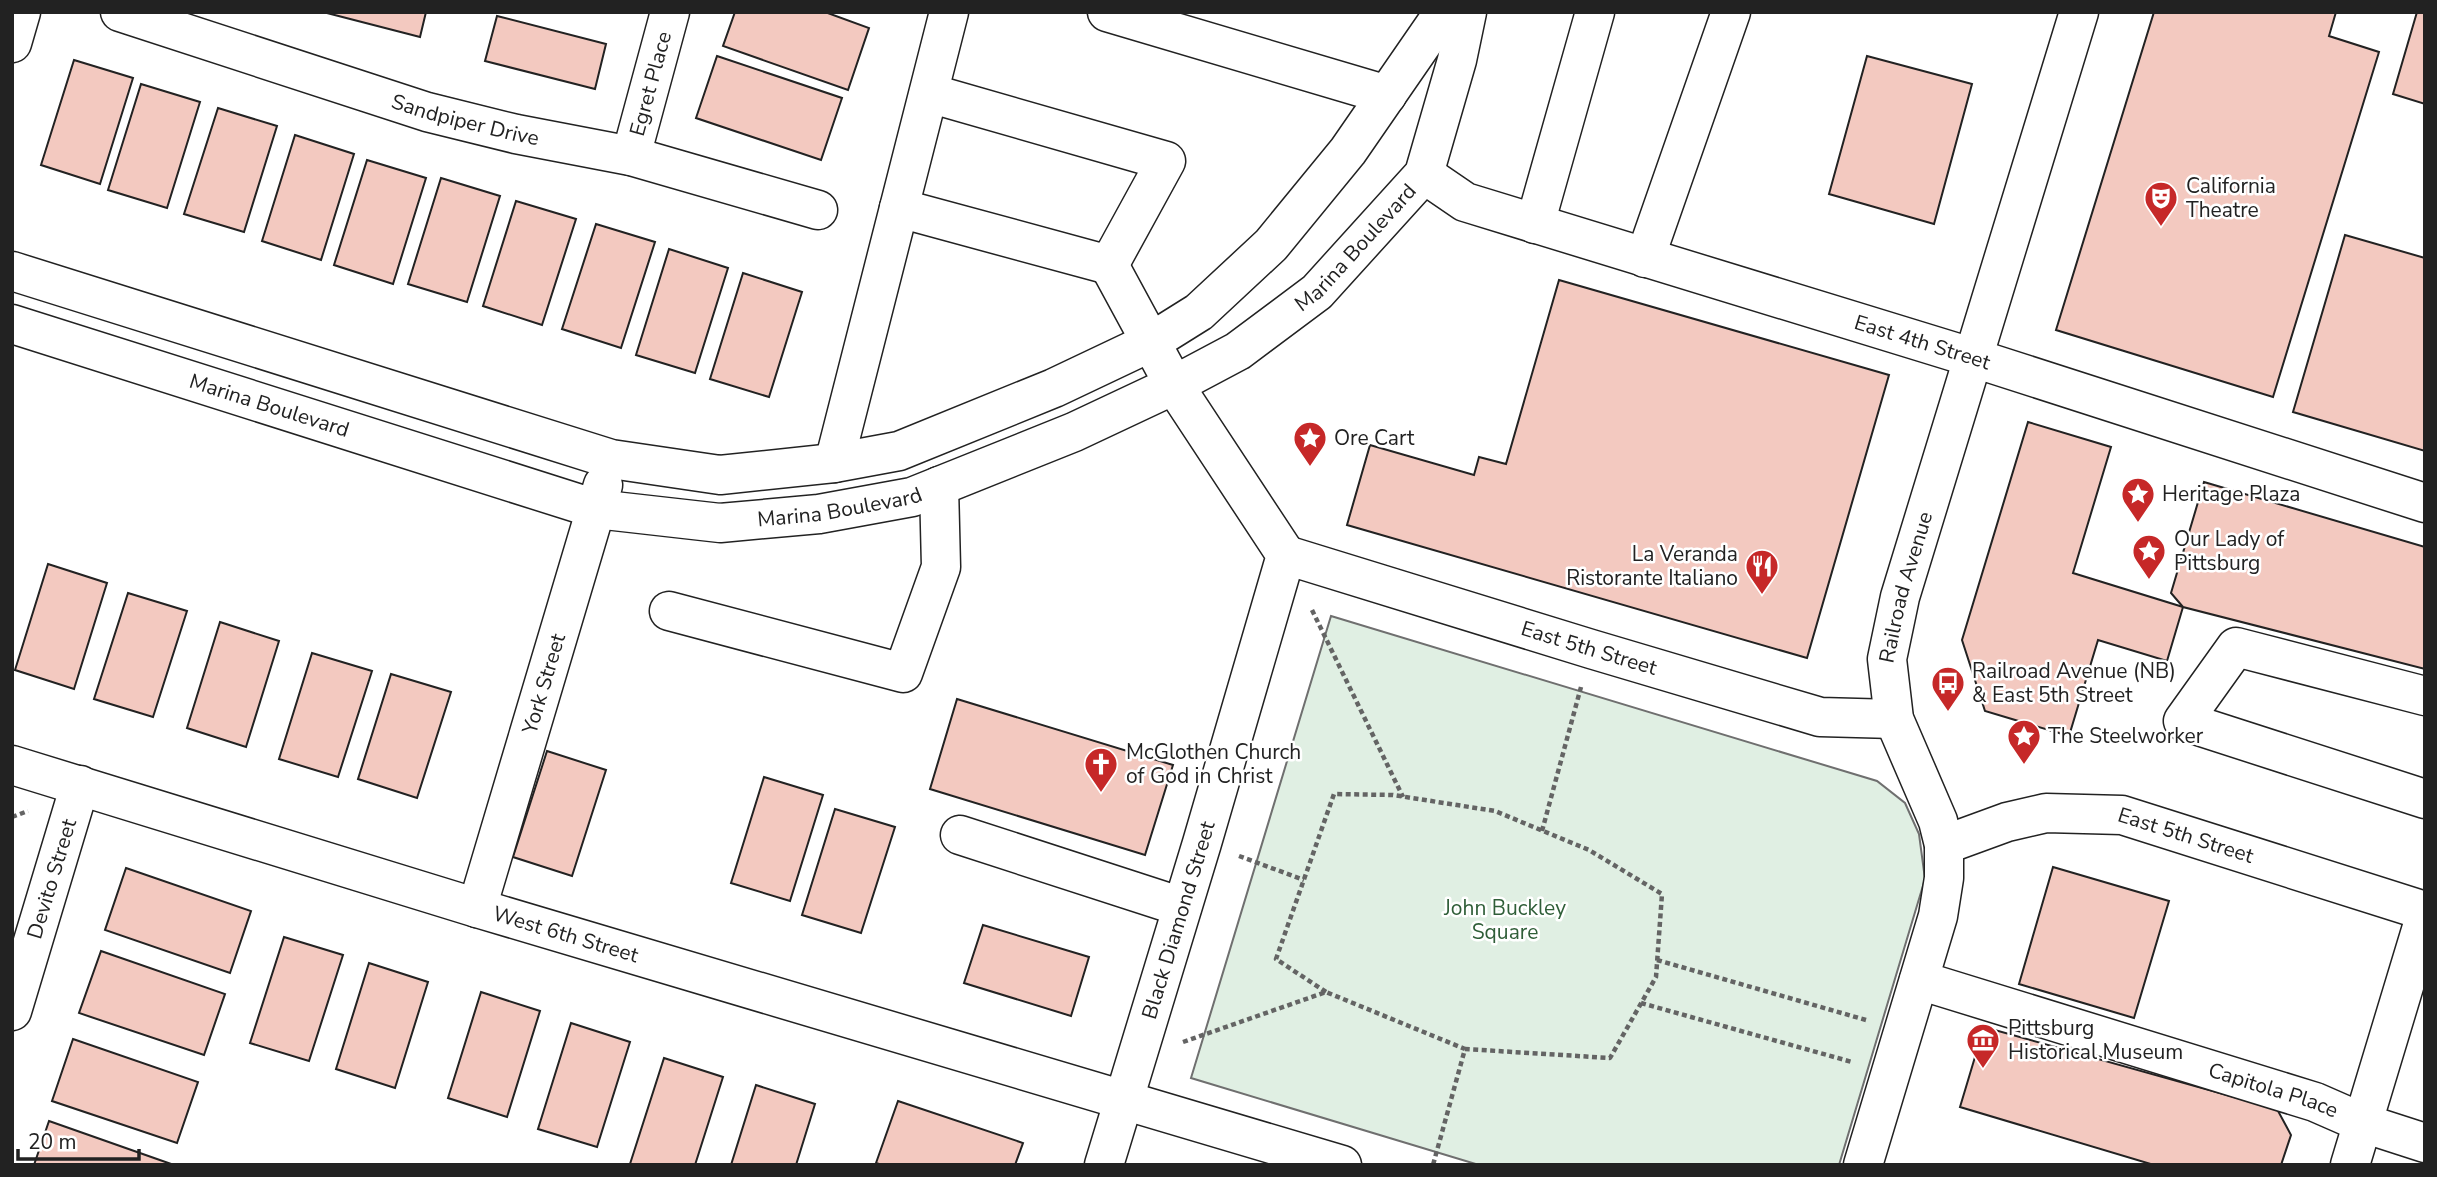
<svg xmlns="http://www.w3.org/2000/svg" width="2437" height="1177" viewBox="0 0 2437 1177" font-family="'Nunito Sans',sans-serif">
	<rect width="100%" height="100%" fill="#fff"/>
	<polygon fill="#e0efe3" stroke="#6f6f6f" stroke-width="2" points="1331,616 1877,781 1905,803 1919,834 1925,879 1839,1165 1479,1165 1191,1078"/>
	<g fill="#f3c9c0" stroke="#222" stroke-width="2">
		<polygon points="323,12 426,12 420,37"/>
		<polygon points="735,12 825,12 869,28 848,90 723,46"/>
		<polygon points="2154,12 2336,12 2329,36 2379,52 2273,397 2056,330"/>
		<polygon points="2417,12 2425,12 2425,104 2393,94"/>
		<polygon points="497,16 606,44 595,89 485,61"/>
		<polygon points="717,56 842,98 821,160 696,118"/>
		<polygon points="1867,56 1972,84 1934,224 1829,194"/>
		<polygon points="74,60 133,78 100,184 41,165"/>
		<polygon points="141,84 200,102 167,208 108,190"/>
		<polygon points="218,108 277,126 244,232 184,214"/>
		<polygon points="295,135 354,154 321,260 262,241"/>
		<polygon points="367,160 426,178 393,284 334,265"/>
		<polygon points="441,178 500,196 467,302 408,284"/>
		<polygon points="516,201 576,219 542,325 483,306"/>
		<polygon points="596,224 655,242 621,348 562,329"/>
		<polygon points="2345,235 2425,258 2425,451 2293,412"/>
		<polygon points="669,249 728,268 695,373 636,355"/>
		<polygon points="743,273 802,292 769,397 710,379"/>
		<polygon points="1559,280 1889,375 1807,658 1347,525 1370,445 1474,475 1479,457 1506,464"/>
		<polygon points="2028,422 2111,447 2073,573 2183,607 2167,661 2098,640 2069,736 1985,711 1962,640"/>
		<polygon points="2204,482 2425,547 2425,669 2183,607 2171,593"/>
		<polygon points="48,564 107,583 74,689 15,670"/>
		<polygon points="128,593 187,611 153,717 94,699"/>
		<polygon points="220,622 279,641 246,747 187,728"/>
		<polygon points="312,653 372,671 338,777 279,759"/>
		<polygon points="391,674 451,692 417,798 358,779"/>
		<polygon points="957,699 1173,765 1145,855 930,789"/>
		<polygon points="547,751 606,770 572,876 513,857"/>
		<polygon points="764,777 823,795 790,901 731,883"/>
		<polygon points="835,809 895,827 861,933 802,915"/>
		<polygon points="2053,867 2169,901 2134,1018 2019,984"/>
		<polygon points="126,868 251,911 230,973 105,930"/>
		<polygon points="983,925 1089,957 1071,1016 964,983"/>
		<polygon points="284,937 343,955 309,1061 250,1043"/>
		<polygon points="101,951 225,994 204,1055 79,1013"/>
		<polygon points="369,963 428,982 395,1088 336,1069"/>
		<polygon points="481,992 540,1011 507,1117 448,1098"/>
		<polygon points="571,1023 630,1042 597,1147 538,1129"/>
		<polygon points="1984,1027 2277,1109 2291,1135 2281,1165 2154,1165 1960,1107"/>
		<polygon points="73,1039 198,1082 177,1143 52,1101"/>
		<polygon points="664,1058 723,1077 695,1165 630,1164"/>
		<polygon points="756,1085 815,1104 796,1165 731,1165"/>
		<polygon points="898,1101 1023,1143 1015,1165 882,1165 876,1163"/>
		<polygon points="49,1121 174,1165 34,1165"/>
	</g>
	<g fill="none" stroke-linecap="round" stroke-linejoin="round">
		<defs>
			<g id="minor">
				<path id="s1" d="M120,12l307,100 89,22 115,22 187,54"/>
				<polyline points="1107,12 1387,95"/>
				<polyline points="12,43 21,12"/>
				<path id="s2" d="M631,156l39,-144"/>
				<path id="s3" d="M1424,174l41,28 509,156 451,145"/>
				<polyline points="899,208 1109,265 1166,161 929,93"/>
				<polyline points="1535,224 1595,12"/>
				<polyline points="1645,258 1731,12"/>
				<polyline points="12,271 611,459 720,475 834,463 899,451 1054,388 1151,342 1199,312 1271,245 1348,151 1444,12"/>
				<path id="s4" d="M12,324l584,185 124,14 99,-9 93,-17 162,-65 100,-47 64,-34 79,-59 107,-118 33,-114 10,-48"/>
				<polyline points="834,463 949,12"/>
				<path id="s5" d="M1286,555l305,94 229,68 74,2"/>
				<polyline points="669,611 903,673 941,567 939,486"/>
				<polyline points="2425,696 2236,647 2183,721 2425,799"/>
				<path id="s6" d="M12,765l465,143 865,257"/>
				<polyline points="960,835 1182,907"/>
				<path id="s7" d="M1944,845l63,-23 39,-9 76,2 303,96"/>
				<path id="s8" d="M477,908l126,-423"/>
				<path id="s9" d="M1919,980l396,122 48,21 62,20"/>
				<path id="s10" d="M12,1011l68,-226"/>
				<path id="s11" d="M1104,1165l98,-322 84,-288 -112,-170 -65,-120"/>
				<path id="s12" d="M1863,1165l75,-249 6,-38v-33l-6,-24 -44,-102 -7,-60 13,-62 179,-585"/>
				<polyline points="2350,1165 2425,917"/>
			</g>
		</defs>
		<use href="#minor" stroke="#222" stroke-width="41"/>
		<g stroke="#646464" stroke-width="4.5" stroke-dasharray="5 3.5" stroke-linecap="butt">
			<polyline points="1312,610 1403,797"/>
			<polyline points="12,817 28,811"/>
			<polyline points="1542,831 1581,687"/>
			<polyline points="1239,856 1304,880"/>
			<polyline points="1657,960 1866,1020"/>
			<polyline points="1326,992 1276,959 1334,794 1393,795 1495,811 1589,850 1662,894 1656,977 1610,1058 1465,1049"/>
			<polyline points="1641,1003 1852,1062"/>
			<polyline points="1183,1042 1326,992 1465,1049 1433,1165"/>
		</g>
		<use href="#minor" stroke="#fff" stroke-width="38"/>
	</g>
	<defs>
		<symbol id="theatre-pin" viewBox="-11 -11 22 30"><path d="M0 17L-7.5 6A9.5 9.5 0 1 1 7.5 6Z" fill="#c62828" stroke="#fff"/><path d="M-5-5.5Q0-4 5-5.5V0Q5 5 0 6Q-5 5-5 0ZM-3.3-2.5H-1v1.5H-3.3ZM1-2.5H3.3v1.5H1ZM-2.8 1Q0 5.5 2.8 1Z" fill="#fff"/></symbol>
		<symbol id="sight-pin" viewBox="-11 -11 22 30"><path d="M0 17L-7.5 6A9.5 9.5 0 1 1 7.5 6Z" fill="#c62828" stroke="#fff"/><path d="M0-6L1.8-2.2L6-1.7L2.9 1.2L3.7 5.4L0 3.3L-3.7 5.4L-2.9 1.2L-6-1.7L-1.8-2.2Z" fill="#fff"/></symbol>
		<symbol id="restaurant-pin" viewBox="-11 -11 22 30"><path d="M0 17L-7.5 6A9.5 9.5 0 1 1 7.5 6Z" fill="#c62828" stroke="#fff"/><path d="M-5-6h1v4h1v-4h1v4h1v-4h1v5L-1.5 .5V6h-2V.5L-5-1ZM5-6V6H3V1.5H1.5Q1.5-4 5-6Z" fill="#fff"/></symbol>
		<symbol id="bus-pin" viewBox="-11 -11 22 30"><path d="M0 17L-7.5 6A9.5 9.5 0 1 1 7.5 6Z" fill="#c62828" stroke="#fff"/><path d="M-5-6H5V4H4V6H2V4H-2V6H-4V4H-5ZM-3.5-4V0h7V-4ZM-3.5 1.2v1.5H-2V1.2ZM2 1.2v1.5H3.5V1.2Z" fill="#fff"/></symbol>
		<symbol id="church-pin" viewBox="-11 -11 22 30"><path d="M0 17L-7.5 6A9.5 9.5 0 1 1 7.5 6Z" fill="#c62828" stroke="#fff"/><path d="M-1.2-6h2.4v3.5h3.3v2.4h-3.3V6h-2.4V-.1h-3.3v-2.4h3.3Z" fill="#fff"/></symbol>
		<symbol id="museum-pin" viewBox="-11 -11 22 30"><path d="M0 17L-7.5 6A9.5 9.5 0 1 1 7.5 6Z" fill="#c62828" stroke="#fff"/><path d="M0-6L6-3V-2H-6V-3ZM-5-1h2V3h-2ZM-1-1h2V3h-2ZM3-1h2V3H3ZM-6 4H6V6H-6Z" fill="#fff"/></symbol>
	</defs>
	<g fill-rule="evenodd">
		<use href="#theatre-pin" x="2142" y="179" width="38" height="52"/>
		<use href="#sight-pin" x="1291" y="419" width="38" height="52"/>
		<use href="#sight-pin" x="2119" y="475" width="38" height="52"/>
		<use href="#sight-pin" x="2130" y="532" width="38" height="52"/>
		<use href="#restaurant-pin" x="1743" y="547" width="38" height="52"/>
		<use href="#bus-pin" x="1929" y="664" width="38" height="52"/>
		<use href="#sight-pin" x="2005" y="717" width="38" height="52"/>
		<use href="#church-pin" x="1082" y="745" width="38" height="52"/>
		<use href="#museum-pin" x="1964" y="1021" width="38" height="52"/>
	</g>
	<g text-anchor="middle" stroke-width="5" stroke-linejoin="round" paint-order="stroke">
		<g font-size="21" fill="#222" stroke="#fff">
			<text dy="7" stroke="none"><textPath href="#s2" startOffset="75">Egret Place</textPath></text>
			<text dy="7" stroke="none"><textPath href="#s1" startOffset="362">Sandpiper Drive</textPath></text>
			<text dy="7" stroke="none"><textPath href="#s4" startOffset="1446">Marina Boulevard</textPath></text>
			<text dy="7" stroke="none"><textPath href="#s3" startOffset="528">East 4th Street</textPath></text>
			<text dy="7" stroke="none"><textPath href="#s4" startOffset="270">Marina Boulevard</textPath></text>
			<text dy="7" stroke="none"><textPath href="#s4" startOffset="858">Marina Boulevard</textPath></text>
			<text dy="7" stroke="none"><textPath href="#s12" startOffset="602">Railroad Avenue</textPath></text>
			<text dy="7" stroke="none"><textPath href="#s5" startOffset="317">East 5th Street</textPath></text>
			<text dy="7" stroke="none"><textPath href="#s8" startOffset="234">York Street</textPath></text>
			<text dy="7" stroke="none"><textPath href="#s7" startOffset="250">East 5th Street</textPath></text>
			<text dy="7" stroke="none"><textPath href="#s10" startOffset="138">Devito Street</textPath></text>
			<text dy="7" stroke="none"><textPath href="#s11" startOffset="256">Black Diamond Street</textPath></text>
			<text dy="7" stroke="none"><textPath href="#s6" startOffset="579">West 6th Street</textPath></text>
			<text dy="7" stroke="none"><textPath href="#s9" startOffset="371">Capitola Place</textPath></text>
		</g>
		<g font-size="21" fill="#222" stroke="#fff" text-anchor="start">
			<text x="2186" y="193">California<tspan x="2186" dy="24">Theatre</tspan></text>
			<text x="1334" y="445">Ore Cart</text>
			<text x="2162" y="501">Heritage Plaza</text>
			<text x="2174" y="546">Our Lady of<tspan x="2174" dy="24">Pittsburg</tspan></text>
			<text x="1738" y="561" text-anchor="end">La Veranda<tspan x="1738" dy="24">Ristorante Italiano</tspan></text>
			<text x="1972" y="678">Railroad Avenue (NB)<tspan x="1972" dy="24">&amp; East 5th Street</tspan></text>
			<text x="2048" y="743">The Steelworker</text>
			<text x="1126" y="759">McGlothen Church<tspan x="1126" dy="24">of God in Christ</tspan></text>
			<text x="2008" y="1035">Pittsburg<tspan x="2008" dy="24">Historical Museum</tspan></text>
		</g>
		<g font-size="21" fill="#2f5e38" stroke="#fff">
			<text x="1505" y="915">John Buckley<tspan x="1505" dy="24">Square</tspan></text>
		</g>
	</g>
	<rect width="2437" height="1177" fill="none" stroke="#222222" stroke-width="28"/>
	<path d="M18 1149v10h121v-10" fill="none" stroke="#222222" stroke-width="3.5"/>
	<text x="28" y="1149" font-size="21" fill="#222222" stroke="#ffffff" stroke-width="5" paint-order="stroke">20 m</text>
</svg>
